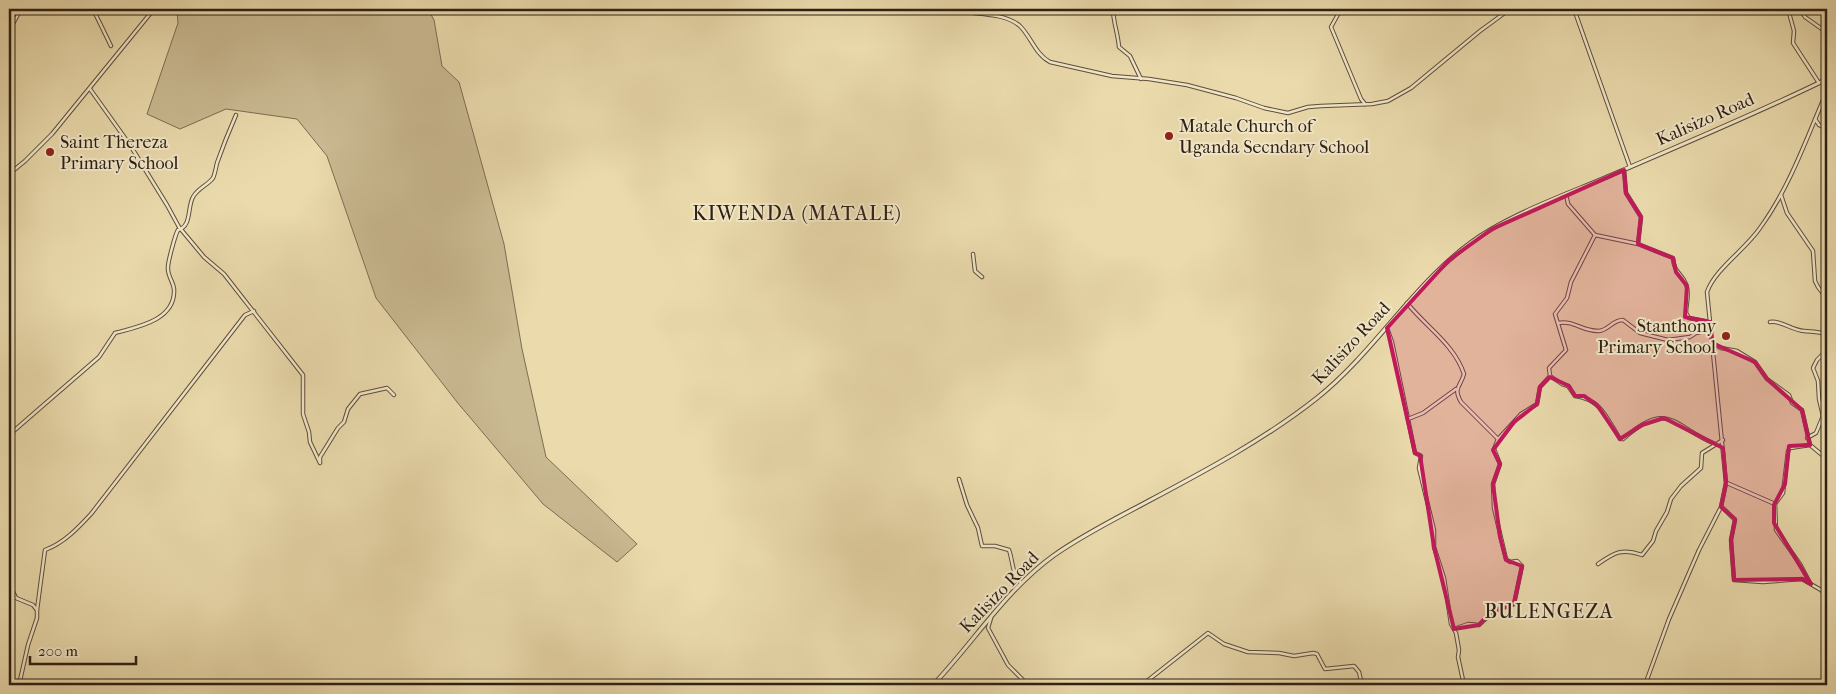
<svg xmlns="http://www.w3.org/2000/svg" width="1836" height="694" viewBox="0 0 1836 694" font-family="'IM FELL French Canon',serif">
	<rect width="100%" height="100%" fill="#eadaac"/>
	<filter id="stains"><feTurbulence type="fractalNoise" baseFrequency=".004" numOctaves="4"/><feColorMatrix values="0 0 0 0 .2 0 0 0 0 .09 0 0 0 0 .02 0 0 0 .5 -.17"/></filter>
	<radialGradient id="worn" r=".72"><stop offset=".6" stop-color="#630" stop-opacity="0"/><stop offset="1" stop-color="#630" stop-opacity=".3"/></radialGradient>
	<polygon fill="#caba92" stroke="#7c6d53" points="177,9 428,9 434,20 442,66 459,82 504,244 522,349 546,457 637,544 617,562 543,504 457,402 376,298 327,156 297,119 226,109 180,129 147,114 178,23"/>
	<g fill="none" stroke-linecap="round" stroke-linejoin="round">
		<defs>
			<g id="minor">
				<polyline points="93,9 111,46"/>
				<path d="M948,9c21,6 55,2 72,17 11,11 16,29 30,36l62,14 37,3 38,6 49,13 28,10 24,5 20,-6 13,-1 51,-2 16,-3 23,-13 69,-57 30,-22"/>
				<path d="M1113,9c0,12 5,25 6,38l11,9 11,23"/>
				<polyline points="1341,9 1331,27 1361,99 1365,104"/>
				<polyline points="1574,9 1630,167"/>
				<polyline points="1788,9 1794,31 1793,43 1819,83"/>
				<polyline points="1800,9 1805,17 1826,32 1827,35"/>
				<polyline points="9,31 21,9"/>
				<polyline points="90,89 130,145 167,205 179,227 204,257 224,274 303,375 303,414 309,432 310,442 320,463"/>
				<polyline points="1815,119 1819,125 1827,129"/>
				<polyline points="9,174 25,161 52,134 154,9"/>
				<polyline points="1781,195 1787,213 1813,251 1815,281 1818,287 1827,299"/>
				<polyline points="1595,235 1638,244 1641,217 1626,193 1624,170"/>
				<path d="M1638,244l35,14c1,15 8,14 13,26 4,9 0,20 0,29l3,5 21,4"/>
				<polyline points="973,254 975,271 982,277"/>
				<path d="M1407,303c19,24 47,41 57,71 -4,14 -11,13 -3,28l37,37 23,-25 16,-10 3,-17 10,-11 -1,-8 17,-18 -11,-36 12,-16 4,-16 24,-47 -27,-31 -2,-10"/>
				<path d="M1770,322c11,-2 21,8 34,9 9,1 15,0 23,4"/>
				<path d="M1558,323c16,-3 23,8 40,8 10,0 14,-11 25,-11l17,13 28,7 22,-3 6,-4 15,-4"/>
				<polyline points="1387,328 1392,342 1415,453 1421,456 1419,468 1434,530 1434,547 1444,578 1451,624 1456,633 1459,650 1458,657 1464,685"/>
				<polyline points="1827,341 1825,352 1827,353"/>
				<polyline points="1712,343 1721,348 1737,351 1755,362 1767,379 1789,395 1792,403 1802,410 1810,445 1827,459"/>
				<path d="M1550,376l12,8 6,2 7,10c26,3 32,23 45,43h3c46,-40 49,-13 92,5"/>
				<polyline points="1408,419 1423,413 1456,389"/>
				<path d="M9,435l90,-78 16,-24c23,-6 61,-13 59,-44 -1,-8 -7,-14 -6,-22 0,-5 7,-32 10,-37 14,-4 9,-22 15,-33 5,-9 15,-12 20,-19 2,-4 3,-11 4,-15 6,-17 12,-32 19,-48"/>
				<polyline points="1807,438 1816,433 1823,416 1819,399 1818,381 1813,368 1817,360 1825,352"/>
				<polyline points="320,462 320,457 338,428 344,422 348,409 360,394 387,388 394,395"/>
				<path d="M959,479l8,26 11,23 4,18h13l14,4c4,11 3,25 12,33"/>
				<polyline points="1727,483 1775,504 1776,530 1800,564 1810,583"/>
				<polyline points="1775,504 1783,493 1788,451 1790,448 1810,445"/>
				<polyline points="1722,507 1735,520 1731,540 1734,580 1763,582 1802,579 1821,590 1827,597"/>
				<path d="M1598,564c17,-12 24,-16 44,-9l11,-14 3,-10 11,-19 4,-13 10,-13 20,-18 1,-15 21,-13"/>
				<polyline points="9,583 16,598 33,605 37,610 37,618 28,645 19,685"/>
				<polyline points="1824,593 1823,579 1827,553"/>
				<path d="M37,610l8,-60c19,-7 33,-22 46,-36l154,-199 9,-4"/>
				<polyline points="991,618 988,628 1008,665 1028,685"/>
				<path d="M1454,629l14,-5 11,1c7,-6 11,-12 20,-16 5,-3 10,-2 15,-5l8,-38 -5,-5 -7,1 -4,-3 -12,-51 -1,-24 7,-20 -6,-15 4,-10"/>
				<polyline points="1142,685 1208,633 1224,644 1248,652 1279,653 1294,656 1313,653 1317,654 1325,669 1354,666 1359,672 1362,685"/>
				<path d="M1645,685l24,-66 30,-69 22,-43 5,-24 -19,-191c8,-23 39,-43 53,-64 30,-41 47,-91 67,-137"/>
			</g>
			<path id="tertiary" d="M933,685c40,-42 72,-94 120,-129 28,-20 60,-36 90,-52 60,-32 121,-64 174,-106 63,-50 103,-127 173,-168 41,-24 88,-40 131,-59 69,-30 139,-59 206,-92"/>
		</defs>
		<use href="#minor" stroke="#5d4e3a" stroke-width="4.5"/>
		<use href="#tertiary" stroke="#5d4e3a" stroke-width="5"/>
		<use href="#minor" stroke="#f1e7c9" stroke-width="2.5"/>
		<use href="#tertiary" stroke="#f1e7c9" stroke-width="3"/>
	</g>
	<path fill="#c2185b" fill-opacity="0.2" stroke="#c2185b" stroke-width="4" stroke-linejoin="round" d="M1624,170l2,23 15,24 -3,27 35,14 3,14 11,14 -2,31 25,5 2,21 43,19 12,17 35,31 8,35 -21,1 -4,38 -11,21v18l37,61 -9,-5 -68,1 -3,-40 4,-21 -14,-12 5,-24 -3,-35 -59,-30 -22,7 -22,14 -23,-34 -13,-9h-9l-6,-10 -19,-9 -10,10 -3,17 -23,18 -21,28 7,14 -7,20 7,53 6,23 16,6 -8,38 -25,10 -10,11 -25,4 -20,-82 -14,-92 -5,-2 -28,-125 62,-68 43,-31z"/>
	<g fill="#8f2418" stroke="#f1e7c9" stroke-width="2">
		<circle cx="1169" cy="136" r="5"/>
		<circle cx="50" cy="152" r="5"/>
		<circle cx="1726" cy="336" r="5"/>
	</g>
	<g text-anchor="middle" stroke-width="4" stroke-linejoin="round" paint-order="stroke">
		<g font-size="18" fill="#2e2014" stroke="#f1e7c9">
			<text transform="translate(1705 119) rotate(-24)" y="6">Kalisizo Road</text>
			<text transform="translate(1351 343) rotate(-47)" y="6">Kalisizo Road</text>
			<text transform="translate(999 592) rotate(-46)" y="6">Kalisizo Road</text>
		</g>
		<g font-size="18" fill="#2e2014" stroke="#f1e7c9" text-anchor="start">
			<text x="1179" y="132">Matale Church of<tspan x="1179" dy="21">Uganda Secndary School</tspan></text>
			<text x="60" y="148">Saint Thereza<tspan x="60" dy="21">Primary School</tspan></text>
			<text x="1716" y="332" text-anchor="end">Stanthony<tspan x="1716" dy="21">Primary School</tspan></text>
		</g>
		<g font-size="20" letter-spacing="1" fill="#2e2014" stroke="#f1e7c9">
			<text x="797" y="220">KIWENDA (MATALE)</text>
			<text x="1549" y="618">BULENGEZA</text>
		</g>
	</g>
	<rect width="1836" height="694" fill="none" stroke="#eadaac" stroke-width="30"/>
	<rect x="10" y="10" width="1816" height="674" fill="none" stroke="#2e2014" stroke-width="2.5"/>
	<rect x="15" y="15" width="1806" height="664" fill="none" stroke="#2e2014"/>
	<path d="M30 656v8h106v-8" fill="none" stroke="#2e2014" stroke-width="2.5"/>
	<text x="38" y="656" font-size="15" fill="#2e2014" stroke="#f1e7c9" stroke-width="4" paint-order="stroke">200 m</text>
	<rect width="100%" height="100%" filter="url(#stains)"/>
	<rect width="100%" height="100%" fill="url(#worn)"/>
</svg>
